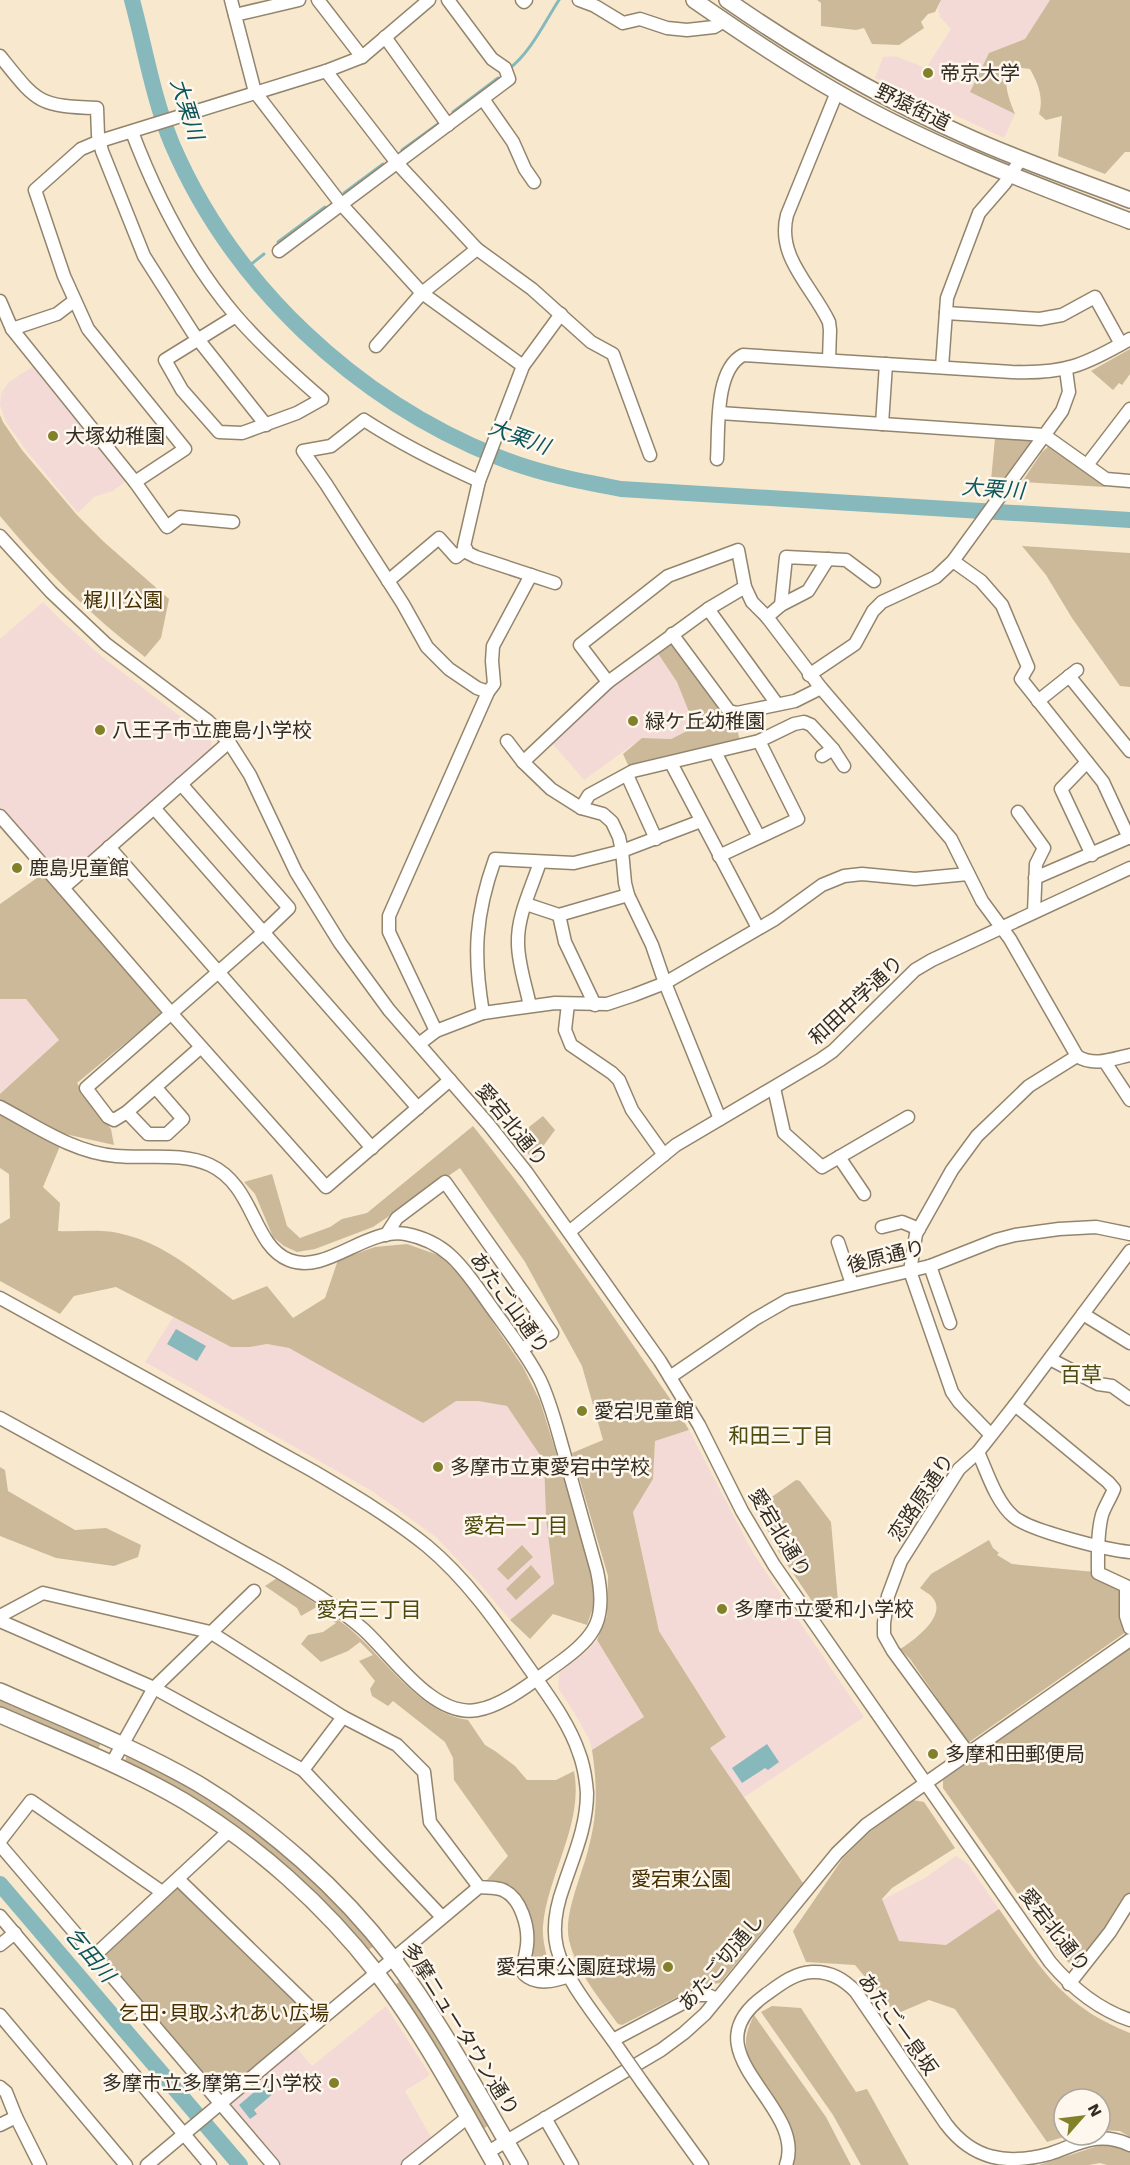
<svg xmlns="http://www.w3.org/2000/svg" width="1130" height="2165" viewBox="0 0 1130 2165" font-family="'Work Sans','Noto Sans JP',sans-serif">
	<rect width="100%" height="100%" fill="#f8e9ce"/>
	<g fill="#f4dad7">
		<polygon points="941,0 1050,0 1025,39 989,53 971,92 1015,114 1004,138 875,78 883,57 895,56 926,68 951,29 940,17 938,9"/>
		<polygon points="35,365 126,481 113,491 94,497 78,513 25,449 6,422 0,405 1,393 9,382"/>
		<polygon points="43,602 63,622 100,655 211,740 212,748 65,876 61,877 0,807 0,639"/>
		<polygon points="657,652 677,682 695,727 671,739 642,738 584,780 552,743 591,700"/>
		<polygon points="0,999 26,999 59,1040 0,1094"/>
		<polygon points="173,1317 231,1347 250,1347 267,1344 289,1348 423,1422 455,1401 478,1401 507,1406 544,1461 546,1518 554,1585 510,1620 480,1584 437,1538 372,1491 145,1362"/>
		<polygon points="689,1430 753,1553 864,1717 743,1798 710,1748 726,1736 659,1631 633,1511 653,1479 655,1441"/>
		<polygon points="597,1640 644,1718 592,1750 589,1739 575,1714 558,1688 559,1673 585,1653"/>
		<polygon points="956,1856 967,1863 999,1909 946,1945 899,1941 882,1900 925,1878"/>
		<polygon points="386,2006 430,2075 405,2091 432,2139 401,2165 277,2165 229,2108 229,2101 295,2046 312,2066"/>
	</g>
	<g fill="#ccb999">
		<polygon points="817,0 941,0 935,12 928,14 921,22 924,28 899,45 872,44 864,28 856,30 821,26 821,3"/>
		<path d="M1050,0h80v152h-5l-20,22 -47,-18 4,-40 -16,4 -7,-6c5,-16 -1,-31 -9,-45l-15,-2 -9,5c-1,16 3,28 9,42l-45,-22 19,-39 36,-14z"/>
		<polygon points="1130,349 1130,374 1122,385 1119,383 1113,390 1091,371"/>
		<path d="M0,415l3,7 19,28 55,65 27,27 65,57 -8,39 -16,19c-54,-41 -102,-89 -145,-141z"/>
		<polygon points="995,438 1031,441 1033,444 1007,481 991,480"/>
		<polygon points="1051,444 1105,485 1105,487 1022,482 1042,452"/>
		<polygon points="1022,546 1130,553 1130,687 1120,686 1072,618 1046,575"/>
		<polygon points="669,642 674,643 730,719 735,720 740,741 630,769 623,754 642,738 671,739 695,727 677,682 657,652"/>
		<path d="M44,873l119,139 -86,71 34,46 3,16 -49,-11 -22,53 17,16 -2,28c19,1 41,-2 60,2 45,9 80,40 115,67l34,-14 26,32 32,-20 13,-38 37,-13 32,-3 34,12 23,24 59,87 17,34 54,174 2,24 -9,26 -34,-11 -23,25 -20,-19 44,-36 -8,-66 -2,-57 -37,-55 -29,-5h-22l-33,22 -134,-75 -22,-4 -17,3h-19l-115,-60 -42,9 -14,18 -60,-33v-57l10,-6 -1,-44 -9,-6v-74l59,-54 -33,-41h-26v-95z"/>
		<polygon points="543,1116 555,1130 533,1160 515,1138"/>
		<path d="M473,1126c71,88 135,183 200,277l16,27 -34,11 -2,38 -20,33 26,119 67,106 -16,11 93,135 -83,100 -21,3 -77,39 -4,-1c-18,-25 -42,-53 -49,-84 -6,-26 14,-67 20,-94 9,-33 8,-63 3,-96l52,-33 -47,-77 10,-24 1,-40 -36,-123 31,-13 -21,-74 -57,-104 -65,-94 -87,59 -58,22 -18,3 -13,-6 -11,-9 -18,-43 -11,-12 28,-8 15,52 13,12 30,-11 12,-8 25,-6z"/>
		<polygon points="0,1467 5,1470 8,1491 75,1530 106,1528 141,1545 138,1557 114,1566 56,1558 0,1536"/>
		<polygon points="796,1480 800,1481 831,1522 838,1601 820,1613 780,1554 756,1508"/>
		<path d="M989,1540l4,8 6,5 -2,2 15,9 83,8 29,18 3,39 -1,3 -158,111 -58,-84 -10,-10c13,-8 49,-34 32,-52 -3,-4 -9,-6 -12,-9l11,-14z"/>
		<polygon points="522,1545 533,1557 508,1580 497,1569"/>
		<polygon points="531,1565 541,1577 516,1600 506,1589"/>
		<path d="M277,1578c24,16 49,32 72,50 36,30 71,86 119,92l17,25 10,6 20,15 12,14h29l18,-9c10,53 -26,102 -31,155 -1,15 4,31 8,46l-8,1 -13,-3c4,-37 5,-56 -20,-85l-23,-5 21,-24 -54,-76 -1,-22 -8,-16 -52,-41 -5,5 -16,-10 -2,-7 5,-8 -16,-20 14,-6 -13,-13 -12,9 -27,11 -20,-18 7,-9 15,-3 13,-9 -21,-15 -14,8 -4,-8 -32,-22z"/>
		<polygon points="1130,1649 1130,1892 1105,1931 1075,1969 1061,1955 943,1788 943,1780"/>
		<polygon points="0,1697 102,1741 97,1751 0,1709"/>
		<path d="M127,1755c99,42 177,111 248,190l-9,7 -30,-33 -209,-154 -2,-4z"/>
		<path d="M913,1800l11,2 31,46 -63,40 -10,11 17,42 47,4 53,-36c41,58 62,97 131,124v104l-10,-6 -20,-1v-31h-36v36h6l-23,7 -92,-133 -26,-9 -33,14 -41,-49 -49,-3 -13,-31 50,-73 29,-28z"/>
		<polygon points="174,1888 182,1888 311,2012 311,2021 225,2094 214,2095 103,1963 104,1952"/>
		<polygon points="402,1980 422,2009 490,2125 480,2130 392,1987"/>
		<polygon points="772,2006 801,2008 856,2092 867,2089 909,2165 861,2165 833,2115 761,2012"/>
		<path d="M754,2015l72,102 25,48h-59c16,-56 -47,-77 -46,-123 0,-10 4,-18 8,-27z"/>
		<polygon points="1107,2143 1127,2149 1130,2152 1130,2165 1107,2165 1100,2163 1089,2165 1039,2165"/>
	</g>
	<g fill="#86b8bc">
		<polygon points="176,1329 206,1346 197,1361 167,1344"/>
		<polygon points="767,1744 779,1762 768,1770 765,1768 742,1783 732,1768"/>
		<polygon points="266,2082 275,2092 254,2110 257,2114 250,2119 239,2105"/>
	</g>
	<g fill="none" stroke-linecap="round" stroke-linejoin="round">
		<g stroke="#86b8bc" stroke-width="3">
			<path d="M509,69c22,-17 35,-46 50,-69"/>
			<polyline points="453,112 498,78"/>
			<polyline points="402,150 438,124"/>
			<polyline points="344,193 383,164"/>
			<polyline points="278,242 325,207"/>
			<polyline points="245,269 264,254"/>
		</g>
		<g stroke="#86b8bc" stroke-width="16">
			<path d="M132,0c13,48 21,98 40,144 61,142 184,256 326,313 39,16 81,24 123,32l509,31"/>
			<polyline points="0,1884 240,2165"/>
		</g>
		<defs>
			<g id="minor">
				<polyline points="231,0 255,92 341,204 422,293 523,366"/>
				<polyline points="318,0 362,57"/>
				<polyline points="522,0 524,2 526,0"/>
				<polyline points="579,0 595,6 623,23 640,19 667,28 687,30 714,27 724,21"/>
				<polyline points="235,15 299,0"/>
				<polyline points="385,37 448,125"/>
				<path d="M0,56c37,46 37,50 97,52l1,27 4,16 42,105 49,77 73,92"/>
				<polyline points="326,71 397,163 477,249 532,289 591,342 613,354 650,455"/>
				<polyline points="483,99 513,142 525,169 534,182"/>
				<path d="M132,132c25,66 58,130 104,184 26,30 56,57 86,83l-25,14 -55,20 -23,-1 -37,-42 -17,-30 71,-44"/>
				<polyline points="279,251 509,79 505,68 492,59 448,0"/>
				<polyline points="0,301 12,329 135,482 167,527 180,517 233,522"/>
				<polyline points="946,313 1040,319 1062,315 1095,297 1121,344"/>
				<polyline points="12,329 57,314 74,301"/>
				<polyline points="376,346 422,293 477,249"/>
				<path d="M829,360l1,-30 -1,-8c-17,-36 -53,-65 -42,-107l50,-123"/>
				<polyline points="942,367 947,298 979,213 1005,183 1021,159"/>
				<polyline points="720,413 1044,435 1106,479 1130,481"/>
				<polyline points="882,424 886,364"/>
				<path d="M717,459c2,-28 -3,-89 26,-104l269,17c53,2 73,-7 118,-33"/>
				<polyline points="1087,465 1130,409"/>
				<path d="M479,481c-40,-18 -78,-37 -115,-61l-33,26 -28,5 23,33 77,120 24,43 22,22 28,19 11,4"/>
				<polyline points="135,482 185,449 88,329 64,276 35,190 81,149 100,141 326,71 362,57 429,0"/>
				<path d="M0,536l51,56 55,52 102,77 21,21 21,33 46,97 44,71 49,67 100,115 38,48 133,188 39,64 43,86 32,54 276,397c22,26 47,47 80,58"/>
				<polyline points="953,561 981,581 1002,605 1028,667 1021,679 1103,782 1129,838"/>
				<polyline points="388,581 439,538 456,557 466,549"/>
				<polyline points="555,583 476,557 468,553 464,546 479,481 523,366 561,314"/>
				<polyline points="781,605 786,557 846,560 874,581"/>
				<polyline points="708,609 777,704"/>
				<polyline points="767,617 781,605 808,591 828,559"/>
				<polyline points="672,634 729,711 737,713 795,701 821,688"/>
				<polyline points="809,675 855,644 873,611 882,602 936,577 953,561 1062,411 1069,392 1066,370"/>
				<polyline points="1069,676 1130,751"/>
				<path d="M608,682l-28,-37 88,-69 70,-26 7,37 7,15 15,15 54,71 130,151 31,62 28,38 67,117c17,11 35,3 53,-1"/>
				<polyline points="1038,701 1077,670"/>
				<polyline points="507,741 523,762 551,789 581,808 603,814 612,822 619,837 622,851 625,883 628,895 652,945 665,983 720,1119"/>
				<polyline points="229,742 63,888 171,1013 326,1187 450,1080"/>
				<polyline points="715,752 759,837"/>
				<polyline points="822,756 833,749"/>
				<polyline points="523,762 608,682 708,609 745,587"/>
				<polyline points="1087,762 1061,789 1092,855"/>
				<polyline points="671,763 758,928"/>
				<polyline points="627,775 656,839"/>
				<polyline points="181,784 289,908 264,932 86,1088 108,1117 114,1120 127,1112 201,1047"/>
				<polyline points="154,808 418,1108"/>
				<polyline points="581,808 589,795 633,771 759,741 794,724 804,722 811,725 833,749 844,766"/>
				<polyline points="1018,812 1044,848 1036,864 1034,912"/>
				<polyline points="0,816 63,888"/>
				<polyline points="109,847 372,1148"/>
				<polyline points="719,856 798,819 759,741"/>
				<polyline points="1035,878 1130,837"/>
				<polyline points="526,904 559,915 628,895"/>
				<polyline points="559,915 565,942 595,1005"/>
				<polyline points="568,1004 565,1030 571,1045 612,1073 619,1080 632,1110 664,1155"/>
				<path d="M530,1006c-4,-20 -12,-42 -12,-63 -1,-27 14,-56 22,-81"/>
				<path d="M483,1013c-10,-58 -8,-98 12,-154l79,4 48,-12 79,-30"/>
				<polyline points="436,1031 389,932 389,916 488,692 494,684 492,661 493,646 531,575"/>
				<polyline points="419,1044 436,1031 483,1013 555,1003 607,1004 634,995 665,983 775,919 822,885 844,876 862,874 915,879 968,874"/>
				<polyline points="1105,1062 1130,1100"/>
				<polyline points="774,1088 784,1133 822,1167 908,1117"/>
				<path d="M0,1107c36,19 74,46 116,49 31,3 65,-4 94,9 45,21 42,80 79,95 37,15 77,-33 117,-26 42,8 58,35 81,67 18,26 39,51 53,79 11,23 17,49 24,73 11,39 22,79 33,118 10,47 0,65 -38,92 -23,16 -55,43 -82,47 -44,8 -85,-55 -114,-81 -26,-23 -57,-41 -87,-59l-276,-152"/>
				<polyline points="127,1112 148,1134 167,1134 183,1119 156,1088"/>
				<polyline points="839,1157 864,1194"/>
				<polyline points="882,1227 902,1222 919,1229"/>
				<polyline points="569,1232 676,1145 820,1060 833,1051 915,970 932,960 1130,868"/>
				<polyline points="386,1235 397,1218 445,1182 552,1333 521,1349"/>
				<polyline points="838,1242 852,1284"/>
				<polyline points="930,1266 950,1323"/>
				<path d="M0,1298l313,173c39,23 78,46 114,75 42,35 73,81 104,125 18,26 38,52 48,82 5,13 7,27 8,40 0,33 -13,62 -23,92 -7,19 -12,43 -7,63 8,33 44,74 64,104"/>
				<polyline points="1083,1314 1130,1343"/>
				<polyline points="1050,1359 1098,1384 1112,1386 1130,1399"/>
				<polyline points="670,1377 755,1319 788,1300 930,1266 996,1240 1015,1235 1059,1229 1096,1227 1130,1234"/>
				<path d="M1015,1405l93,77 6,7c-3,8 -10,19 -12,26 -5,18 -4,39 -4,58l28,13v30l4,12"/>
				<polyline points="990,1434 959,1402 952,1392 910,1271 916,1234 952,1170 977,1136 1029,1086 1077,1056"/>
				<path d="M978,1452c9,20 18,50 36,65 17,14 93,33 116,35"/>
				<path d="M0,1616l43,-23 167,39 133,85 54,28 27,27 6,50 49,65c7,1 17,0 24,3 18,8 26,37 24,55 -1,11 -5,18 -3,29 12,12 31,7 45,2"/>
				<polyline points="0,1621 154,1688 303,1770 442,1917"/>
				<polyline points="968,1753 893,1651 884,1635 884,1623 888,1596 901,1561 959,1469 978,1452 1015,1405 1130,1251"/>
				<polyline points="112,1763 154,1688 254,1591"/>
				<polyline points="303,1770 343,1717"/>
				<polyline points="0,1841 31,1801 162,1892"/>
				<polyline points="0,1845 273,2165"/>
				<polyline points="178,1879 321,2018"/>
				<polyline points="0,1916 210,2165"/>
				<polyline points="0,1945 15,1933"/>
				<polyline points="94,1956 229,1831"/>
				<polyline points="1069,1984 1110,1932 1130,1900"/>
				<polyline points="0,2015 126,2165"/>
				<polyline points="613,2040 698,1995 708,1995 717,1999"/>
				<polyline points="642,2082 702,2165"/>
				<polyline points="0,2087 6,2092 16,2117"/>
				<polyline points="545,2118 572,2165"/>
				<polyline points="0,2125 16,2117 40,2165"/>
				<polyline points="488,2152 661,2050 684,2033 705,2014 837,1853 866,1825 1130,1640"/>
				<polyline points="147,2165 479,1887"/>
				<polyline points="408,2165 468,2117"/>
				<path d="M786,2165c22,-60 -101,-112 -22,-169 14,-10 29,-23 48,-24 18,-1 32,7 44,20l90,132c27,36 61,41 103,30 30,-10 49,-24 81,-9"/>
			</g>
			<g id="major">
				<path d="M694,0c46,32 92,63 141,91 93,54 195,92 295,130"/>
				<path d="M727,0c75,52 154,98 237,135 54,25 111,44 166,65"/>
				<path d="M0,1691c66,29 134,56 197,92 72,43 144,107 195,174 49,65 87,138 128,208"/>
				<path d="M0,1715c62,27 126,52 184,86 73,44 140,104 192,171 46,60 82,128 119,193"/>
			</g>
		</defs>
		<use href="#minor" stroke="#93856d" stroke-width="15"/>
		<use href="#major" stroke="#93856d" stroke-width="18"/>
		<use href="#minor" stroke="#fff" stroke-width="12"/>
		<use href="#major" stroke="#fff" stroke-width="15"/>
		<defs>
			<polyline id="minor-bridge" points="621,2052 642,2082"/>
		</defs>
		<use href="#minor-bridge" stroke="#93856d" stroke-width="15" stroke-linecap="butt"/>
		<use href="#minor-bridge" stroke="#fff" stroke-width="12"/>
	</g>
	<g fill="#828029" stroke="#fdf7ed" stroke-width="2">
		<circle cx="928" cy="73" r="6"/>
		<circle cx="53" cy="436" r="6"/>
		<circle cx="633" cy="721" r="6"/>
		<circle cx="100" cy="730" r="6"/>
		<circle cx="17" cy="868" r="6"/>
		<circle cx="582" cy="1411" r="6"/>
		<circle cx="438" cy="1467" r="6"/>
		<circle cx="722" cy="1609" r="6"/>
		<circle cx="933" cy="1754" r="6"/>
		<circle cx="668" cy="1967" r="6"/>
		<circle cx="334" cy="2083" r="6"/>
	</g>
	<g text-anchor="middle" stroke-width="5" stroke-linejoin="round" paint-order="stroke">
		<g font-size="20" fill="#322c22" stroke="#fdf7ed" text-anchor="start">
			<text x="940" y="80">帝京大学</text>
			<text x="65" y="443">大塚幼稚園</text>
			<text x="645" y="728">緑ケ丘幼稚園</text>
			<text x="112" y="737">八王子市立鹿島小学校</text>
			<text x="29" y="875">鹿島児童館</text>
			<text x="594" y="1418">愛宕児童館</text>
			<text x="450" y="1474">多摩市立東愛宕中学校</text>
			<text x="734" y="1616">多摩市立愛和小学校</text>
			<text x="945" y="1761">多摩和田郵便局</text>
			<text x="656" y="1974" text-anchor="end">愛宕東公園庭球場</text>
			<text x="322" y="2090" text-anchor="end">多摩市立多摩第三小学校</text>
		</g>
		<g font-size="20" fill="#322c22" stroke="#fdf7ed">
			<text transform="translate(913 107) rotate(26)" y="7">野猿街道</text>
			<text transform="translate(856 1000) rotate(-43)" y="7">和田中学通り</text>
			<text transform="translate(512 1125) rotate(51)" y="7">愛宕北通り</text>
			<text transform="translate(886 1256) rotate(-14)" y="7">後原通り</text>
			<text transform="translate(510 1303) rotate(54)" y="7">あたご山通り</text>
			<text transform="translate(921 1497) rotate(-56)" y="7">恋路原通り</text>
			<text transform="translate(780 1533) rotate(59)" y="7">愛宕北通り</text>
			<text transform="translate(1055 1930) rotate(52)" y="7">愛宕北通り</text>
			<text transform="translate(721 1962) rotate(-50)" y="7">あたご切通し</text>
			<text transform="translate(898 2024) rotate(54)" y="7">あたご一息坂</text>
			<text transform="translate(461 2029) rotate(58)" y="7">多摩ニュータウン通り</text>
		</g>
		<g font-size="20" fill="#463001" stroke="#fdf7ed">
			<text x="123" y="607">梶川公園</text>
			<text x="681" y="1886">愛宕東公園</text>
			<text x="224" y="2020">乞田･貝取ふれあい広場</text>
		</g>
		<g font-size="21" font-style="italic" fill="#0b565b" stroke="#fdf7ed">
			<text transform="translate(187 109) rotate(72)" y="7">大栗川</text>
			<text transform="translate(519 437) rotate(20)" y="7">大栗川</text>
			<text transform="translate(993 489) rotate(4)" y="7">大栗川</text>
			<text transform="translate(90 1955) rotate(50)" y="7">乞田川</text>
		</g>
		<g font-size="21" fill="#4d4b0d" stroke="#fdf7ed">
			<text x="1081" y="1382">百草</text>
			<text x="781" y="1443">和田三丁目</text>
			<text x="516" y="1533">愛宕一丁目</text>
			<text x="369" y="1617">愛宕三丁目</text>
		</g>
	</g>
	<g transform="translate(1082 2117) rotate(62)"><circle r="28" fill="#fdf7ed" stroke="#aca69c" stroke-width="1.5"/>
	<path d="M0-4.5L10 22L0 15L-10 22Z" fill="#828029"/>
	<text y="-9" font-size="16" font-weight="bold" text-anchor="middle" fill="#322c22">N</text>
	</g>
</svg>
